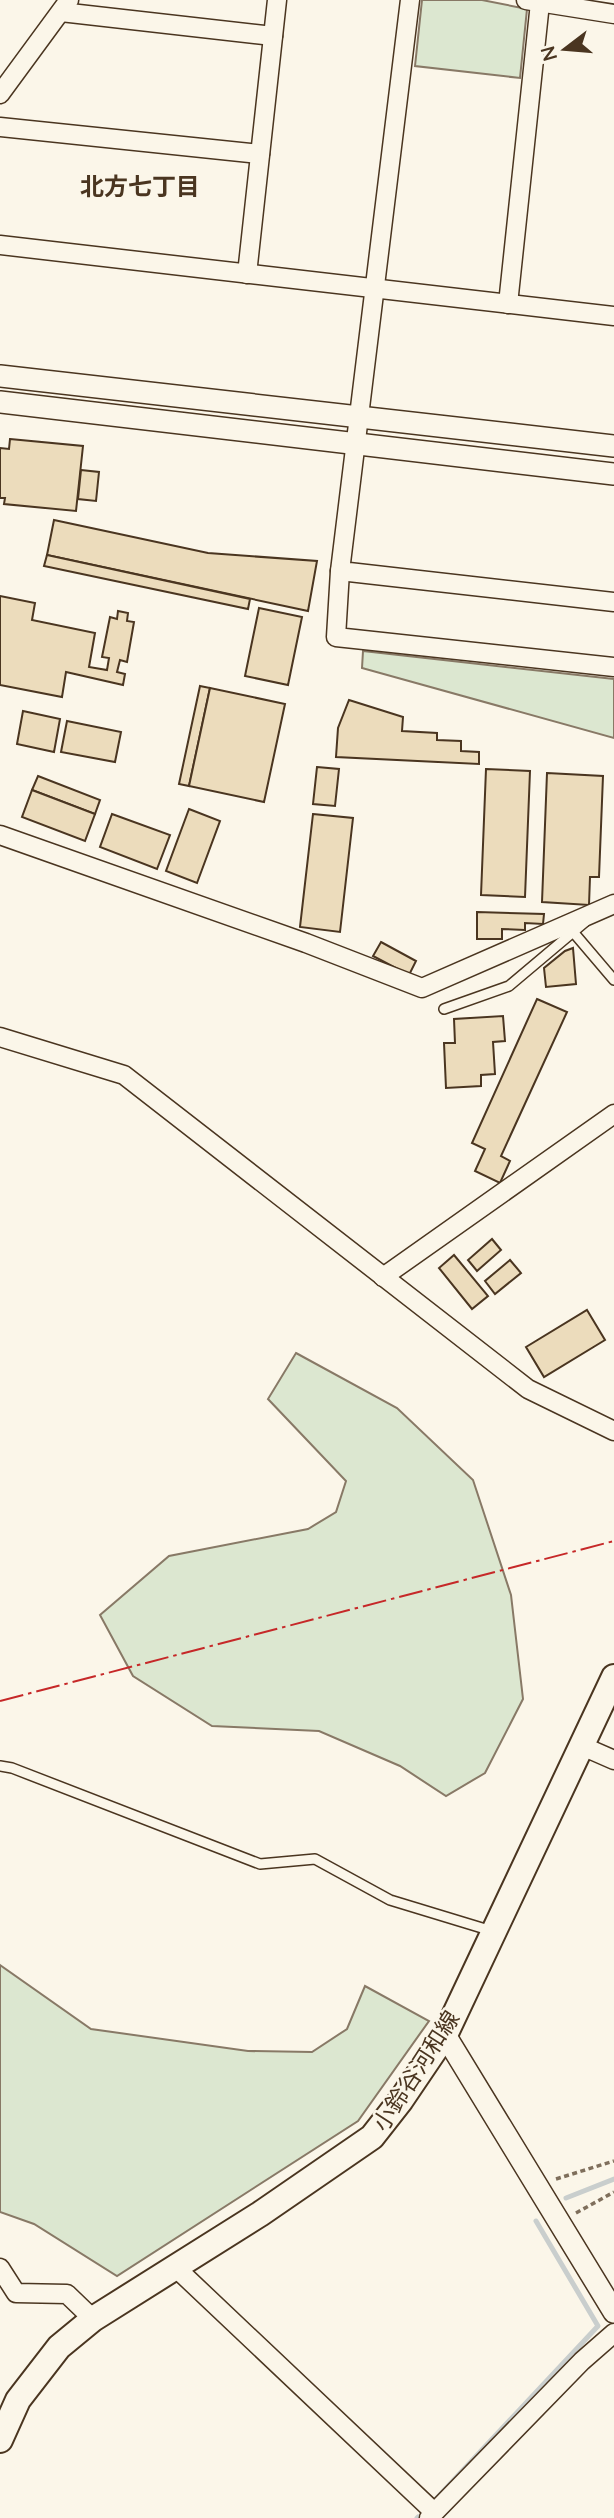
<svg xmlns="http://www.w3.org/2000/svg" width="614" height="2518" viewBox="0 0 614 2518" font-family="Lato,'Noto Sans JP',sans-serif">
	<rect width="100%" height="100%" fill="#fbf6e9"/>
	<g fill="#dce7d0" stroke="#887966" stroke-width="2">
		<polygon points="422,0 482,0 527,9 520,78 415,66"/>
		<polygon points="363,651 614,679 614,738 362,668"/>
		<polygon points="296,1353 397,1408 473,1480 511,1595 523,1699 485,1773 446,1796 400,1766 319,1731 212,1726 133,1676 100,1615 169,1556 308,1529 336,1512 346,1481 268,1399"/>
		<polygon points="0,1965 91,2029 248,2051 312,2052 347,2029 365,1986 429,2021 358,2121 117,2276 34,2224 0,2212"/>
	</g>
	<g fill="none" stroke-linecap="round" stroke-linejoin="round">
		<g stroke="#c9cecd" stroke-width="5">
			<polyline points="566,2198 614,2179"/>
			<polyline points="436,2499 598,2326 536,2221"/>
			<polyline points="417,2518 418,2517"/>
		</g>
	</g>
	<g fill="#ecdcbc" stroke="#4a3520" stroke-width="2">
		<polygon points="10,439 83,446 76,511 4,504 5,498 0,498 0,448 9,449"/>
		<polygon points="81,470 99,472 96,501 78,499"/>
		<polygon points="54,520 208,553 317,561 308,611 47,555"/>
		<polygon points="47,555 250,599 248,609 44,566"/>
		<polygon points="0,596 35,603 32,620 95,633 89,667 107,670 109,658 102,657 110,617 117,619 118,611 128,613 127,621 134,622 127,662 120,660 117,672 125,674 123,685 66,672 62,697 0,685"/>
		<polygon points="259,608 302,617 288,685 245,676"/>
		<polygon points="200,686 210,688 189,786 179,784"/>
		<polygon points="210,688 285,704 264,802 189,786"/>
		<polygon points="349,700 403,717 402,731 437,733 437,740 461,741 461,751 479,752 479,764 336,757 338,728"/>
		<polygon points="23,711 60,719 54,752 17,744"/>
		<polygon points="67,721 121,732 115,762 61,752"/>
		<polygon points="317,767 339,769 335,806 313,804"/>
		<polygon points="486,769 530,771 525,897 481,895"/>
		<polygon points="547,773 603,776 599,877 590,877 589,905 542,902"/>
		<polygon points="38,776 100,800 95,814 32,790"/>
		<polygon points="32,790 95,814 85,841 22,817"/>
		<polygon points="189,809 220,821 197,883 166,871"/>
		<polygon points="112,814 170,835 157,869 100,847"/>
		<polygon points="313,814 353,818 340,932 300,927"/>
		<polygon points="477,912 544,914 543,924 525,923 525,930 502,929 502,939 477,939"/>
		<polygon points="381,942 416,961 409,975 373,956"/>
		<polygon points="573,948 576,984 546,987 544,968 565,951"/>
		<polygon points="537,999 567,1012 501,1156 510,1161 500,1183 475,1171 485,1149 472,1143"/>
		<polygon points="503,1016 505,1041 493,1042 495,1074 481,1075 481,1086 446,1088 444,1043 455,1043 454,1019"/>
		<polygon points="492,1239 501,1250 477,1271 468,1260"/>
		<polygon points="454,1255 488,1296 472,1309 439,1268"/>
		<polygon points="510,1260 521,1273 495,1294 485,1281"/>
		<polygon points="587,1310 605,1340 544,1377 526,1347"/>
	</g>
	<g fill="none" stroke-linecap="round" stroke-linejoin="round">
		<defs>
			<g id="service">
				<polyline points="574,933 614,980"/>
				<polyline points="444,1009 509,986 585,922"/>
				<polyline points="0,1766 12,1768 260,1864 315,1859 390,1900 492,1931"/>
			</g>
			<g id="minor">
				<polyline points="410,0 340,571 614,602"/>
				<polyline points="526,0 614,14"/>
				<polyline points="61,12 273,36"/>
				<polyline points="0,94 69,0"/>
				<polyline points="0,127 260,154"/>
				<polyline points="0,245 614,316"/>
				<polyline points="247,274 277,0"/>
				<polyline points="508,304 540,3"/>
				<polyline points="340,571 336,637 614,667"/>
				<polyline points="0,835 306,943 422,988 614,904"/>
				<polyline points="0,1037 124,1075 528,1389 614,1431"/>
				<polyline points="383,1277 614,1114"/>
				<polyline points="582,1746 614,1760"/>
				<polyline points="174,2266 434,2512"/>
				<polyline points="0,2268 16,2293 67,2294 93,2319"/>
				<polyline points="429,2518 582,2361 614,2333"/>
			</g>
			<g id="tertiary">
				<polyline points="0,376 614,446"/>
				<polyline points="0,402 614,474"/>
				<polyline points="445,2035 614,2312"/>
			</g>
			<polyline id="secondary" points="0,2440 18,2400 59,2347 93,2319 260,2214 372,2137 401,2100 445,2035 614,1677"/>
		</defs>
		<use href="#service" stroke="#4a3520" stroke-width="12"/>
		<use href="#minor" stroke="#4a3520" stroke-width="21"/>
		<use href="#tertiary" stroke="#4a3520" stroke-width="24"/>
		<use href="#secondary" stroke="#4a3520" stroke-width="28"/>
		<g stroke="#7f6f5c" stroke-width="3.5" stroke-dasharray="5 3.5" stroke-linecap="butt">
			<polyline points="556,2179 614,2161"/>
			<polyline points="576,2213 614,2192"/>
		</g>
		<use href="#service" stroke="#fbf6e9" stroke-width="9"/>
		<use href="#minor" stroke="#fbf6e9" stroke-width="18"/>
		<use href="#tertiary" stroke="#fbf6e9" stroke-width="21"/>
		<use href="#secondary" stroke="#fbf6e9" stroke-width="24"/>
		<polyline stroke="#c62828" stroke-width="2" stroke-dasharray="24 5 3.5 5" stroke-linecap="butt" points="0,1701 614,1541"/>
	</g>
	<g text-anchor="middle" stroke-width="5" stroke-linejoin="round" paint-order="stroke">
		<g font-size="23" fill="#4a3520" stroke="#fbf6e9">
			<text transform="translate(416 2071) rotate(-57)" y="8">小鈴谷河和線</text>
		</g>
		<g font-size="24" font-weight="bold" fill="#4a3520" stroke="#fbf6e9">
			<text x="140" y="195">北方七丁目</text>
		</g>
	</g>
	<g transform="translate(565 49) rotate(254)" stroke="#fbf6e9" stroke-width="5" paint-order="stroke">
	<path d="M0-5L12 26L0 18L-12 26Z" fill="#4a3520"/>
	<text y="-10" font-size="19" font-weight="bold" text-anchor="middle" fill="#4a3520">N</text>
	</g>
</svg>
